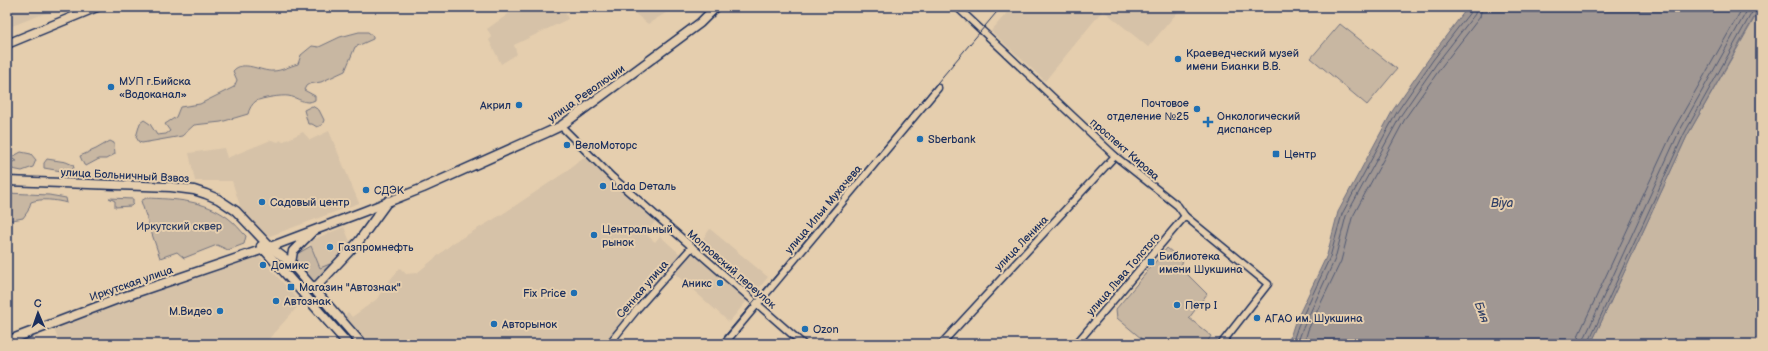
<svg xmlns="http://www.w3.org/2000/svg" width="1768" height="351" viewBox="0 0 1768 351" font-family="'Balsamiq Sans',sans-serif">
	<rect width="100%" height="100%" fill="#e5ceae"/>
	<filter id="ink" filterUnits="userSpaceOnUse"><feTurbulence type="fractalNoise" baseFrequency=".025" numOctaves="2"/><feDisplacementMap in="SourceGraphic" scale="8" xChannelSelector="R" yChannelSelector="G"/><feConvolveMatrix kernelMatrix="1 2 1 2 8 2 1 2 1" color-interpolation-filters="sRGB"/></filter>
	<g filter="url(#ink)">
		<g fill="#d6c2a8">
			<polygon points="7,7 61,7 7,28"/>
			<polygon points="518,7 563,7 568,19 514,45 517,54 501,64 489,40 492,37 487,29"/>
			<polygon points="627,7 675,7 648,24"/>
			<polygon points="1012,7 1182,7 1148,47 1103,10 1045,81 991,31"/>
			<polygon points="329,131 359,203 270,236 266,235 241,209 232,181 195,181 189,153 224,148 227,158 271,140 278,142 281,140 282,142 303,132 310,140"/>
			<polygon points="584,157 587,157 657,219 650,228 647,235 655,242 660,236 680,254 604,344 369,344 344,316 348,312 352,317 377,299 384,287 400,268 406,274 417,273 453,243 501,215 567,171"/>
			<polygon points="344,227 351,244 330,264 320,268 309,241"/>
			<polygon points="710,229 768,277 755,293 750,293 699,247 699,244"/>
			<polygon points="691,252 694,252 745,298 746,302 729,322 673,272"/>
			<polygon points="256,256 260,257 301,303 264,344 60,344 53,327 122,301"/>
		</g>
		<g fill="#c8b7a2" stroke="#727380">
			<polygon points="1761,7 1761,344 1591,344 1687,136"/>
			<polygon points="1340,24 1397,69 1367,105 1311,58"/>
			<path d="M359,32h9l5,4v3l-18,8 -10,24 -24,11 -12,2 -3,2 -2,4 11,6v4c-10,6 -17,-3 -27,-4 -6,-1 -26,2 -32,5 -4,3 -7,8 -8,13l-27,8 -27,3 -12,11 -40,7 -3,-1 -3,-5 4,-14 4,-3 6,4 7,11 9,-1 4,-3 -5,-7 11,-7 4,-10 20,-3 34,-17 3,-7 -4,-9c10,-12 28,1 40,0 8,0 17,-5 25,-7l3,-9 11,-9 7,1 21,-10z"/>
			<polygon points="312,106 319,110 324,120 322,125 317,127 312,124 308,124 304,110"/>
			<polygon points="110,141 114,143 115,154 106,159 99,159 86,166 84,165 80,156 96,149"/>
			<polygon points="21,152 31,154 36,160 33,167 22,171 7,168 7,163 17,161 10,158"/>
			<polygon points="47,159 66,162 73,165 74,168 67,172 44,168 44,163"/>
			<path d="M7,193l42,2 17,3 1,5c-11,-3 -26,-5 -36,-1l-3,9 -5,7 -16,3z"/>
			<polygon points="109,198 133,199 133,204 131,206 115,207 115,201"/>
			<path d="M146,198c29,1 58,2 82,20 7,5 12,12 18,18l-2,8 -16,6 -11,-5 -33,13 -7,-6 -17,6 -19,-57z"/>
			<polygon points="311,246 320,268 330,264 332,267 317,285 296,260 297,254"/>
			<polygon points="1167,248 1183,261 1180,267 1207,294 1189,318 1211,336 1206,344 1148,344 1117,318 1116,309"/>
			<polygon points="293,270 358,344 352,344 290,272"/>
		</g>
		<polygon fill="#a09793" stroke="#6b6d7e" points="1468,7 1760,7 1687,136 1591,344 1288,344 1294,325 1327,255 1338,212 1393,110 1430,57"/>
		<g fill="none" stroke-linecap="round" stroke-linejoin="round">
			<g stroke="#505973" stroke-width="1">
				<polyline points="1292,344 1298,326 1330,257 1342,214 1397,112 1433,60 1471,11 1471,7"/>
				<polyline points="1297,344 1303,328 1335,259 1346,216 1401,115 1437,63 1475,14 1476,7"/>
				<polyline points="1304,344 1308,330 1341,261 1352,218 1406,117 1442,66 1480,17 1482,7"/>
				<polyline points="1577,344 1579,334 1674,129 1743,7"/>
				<polyline points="1583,344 1585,337 1679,132 1749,7"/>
				<polyline points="1588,344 1684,134 1755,7"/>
			</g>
			<defs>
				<g id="minor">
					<polyline points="957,7 1115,156 1178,206 1185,216 1268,284 1221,344"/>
					<polyline points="561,126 612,177 803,344"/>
					<polyline points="609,344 638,308 692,247"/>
					<polyline points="724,344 938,88"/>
					<polyline points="941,344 1115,156"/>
					<polyline points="1076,344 1185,216"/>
				</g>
				<g id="major">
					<polyline points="7,44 97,7"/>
					<polyline points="7,181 171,187 194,190 206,194 218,199 236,211 270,247 291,263 362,344"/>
					<polyline points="261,246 348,344"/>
					<polyline points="291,263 293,251 311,233"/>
					<polyline points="314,289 359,241 388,201"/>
					<polyline points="7,341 123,297 270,247 365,211 423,188 546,133 561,126 700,23 716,7"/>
				</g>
			</defs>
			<use href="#minor" stroke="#1b2f5e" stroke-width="9"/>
			<use href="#major" stroke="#1b2f5e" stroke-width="11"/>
			<use href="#minor" stroke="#e5ceae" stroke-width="6"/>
			<use href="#major" stroke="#e5ceae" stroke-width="8"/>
			<polyline stroke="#1b2f5e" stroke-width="1" points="718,344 1001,7"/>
		</g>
	</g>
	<g fill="#1f6fb2" stroke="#e5ceae" stroke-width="1.5">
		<circle cx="1178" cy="59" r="4"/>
		<circle cx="111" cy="87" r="4"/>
		<circle cx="519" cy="105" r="4"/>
		<circle cx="1197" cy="109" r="4"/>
		<path d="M1206 116h4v4h4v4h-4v4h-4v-4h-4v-4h4z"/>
		<circle cx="920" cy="139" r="4"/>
		<circle cx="567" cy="145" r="4"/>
		<rect x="1272" y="150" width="8" height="8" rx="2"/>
		<circle cx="603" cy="186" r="4"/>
		<circle cx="366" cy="190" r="4"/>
		<circle cx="262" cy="202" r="4"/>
		<circle cx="594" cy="235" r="4"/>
		<circle cx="330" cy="247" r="4"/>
		<rect x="1147" y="258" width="8" height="8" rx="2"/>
		<circle cx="263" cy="265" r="4"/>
		<circle cx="720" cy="283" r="4"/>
		<rect x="287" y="283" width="8" height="8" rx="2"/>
		<circle cx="574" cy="293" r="4"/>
		<circle cx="276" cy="301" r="4"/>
		<circle cx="1177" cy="305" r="4"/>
		<circle cx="220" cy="311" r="4"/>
		<circle cx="1257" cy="318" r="4"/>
		<circle cx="494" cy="324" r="4"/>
		<circle cx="805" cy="329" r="4"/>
	</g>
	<g text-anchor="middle" stroke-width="4" stroke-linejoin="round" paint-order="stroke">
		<g font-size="11" fill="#1b2f5e" stroke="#e5ceae" text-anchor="start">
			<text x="1186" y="57">Краеведческий музей<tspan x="1186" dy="13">имени Бианки В.В.</tspan></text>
			<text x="119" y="85">МУП г.Бийска<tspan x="119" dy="13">«Водоканал»</tspan></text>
			<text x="1189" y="107" text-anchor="end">Почтовое<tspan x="1189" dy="13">отделение №25</tspan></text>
			<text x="511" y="109" text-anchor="end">Акрил</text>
			<text x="1217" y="120">Онкологический<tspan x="1217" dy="13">диспансер</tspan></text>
			<text x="928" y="143">Sberbank</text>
			<text x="575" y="149">ВелоМоторс</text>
			<text x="1284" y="158">Центр</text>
			<text x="611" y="190">Lada Dеталь</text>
			<text x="374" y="194">СДЭК</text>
			<text x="270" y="206">Садовый центр</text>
			<text x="602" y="233">Центральный<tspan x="602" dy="13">рынок</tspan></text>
			<text x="338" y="251">Газпромнефть</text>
			<text x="1159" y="260">Библиотека<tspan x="1159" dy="13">имени Шукшина</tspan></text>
			<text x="271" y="269">Домикс</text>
			<text x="712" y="287" text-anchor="end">Аникс</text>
			<text x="299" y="291">Магазин "Автознак"</text>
			<text x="566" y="297" text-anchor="end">Fix Price</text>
			<text x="284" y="305">Автознак</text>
			<text x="1185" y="309">Петр I</text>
			<text x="212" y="315" text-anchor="end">М.Видео</text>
			<text x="1265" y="322">АГАО им. Шукшина</text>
			<text x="502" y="328">Авторынок</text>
			<text x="813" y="333">Ozon</text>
		</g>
		<g font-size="11" fill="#1b2f5e" stroke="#e5ceae">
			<text transform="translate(586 93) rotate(-35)" y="4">улица Революции</text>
			<text transform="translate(1125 149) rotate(41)" y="4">проспект Кирова</text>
			<text transform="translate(125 175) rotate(3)" y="4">улица Больничный Взвоз</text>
			<text transform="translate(823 209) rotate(-50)" y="4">улица Ильи Мухачева</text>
			<text transform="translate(1021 243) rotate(-46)" y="4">улица Ленина</text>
			<text transform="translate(732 269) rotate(41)" y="4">Мопровский переулок</text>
			<text transform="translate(1123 274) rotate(-49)" y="4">улица Льва Толстого</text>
			<text transform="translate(131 283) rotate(-19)" y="4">Иркутская улица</text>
			<text transform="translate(642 289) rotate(-49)" y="4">Сенная улица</text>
		</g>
		<g font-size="11" fill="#2c3d65" stroke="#e5ceae">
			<text x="179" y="230">Иркутский сквер</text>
		</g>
		<g font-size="12" font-style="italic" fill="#2f3f66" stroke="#e5ceae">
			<text x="1502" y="207">Biya</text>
			<text transform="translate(1482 312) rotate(70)" y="4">Бия</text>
		</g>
	</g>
	<rect width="1768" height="351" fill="none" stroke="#e5ceae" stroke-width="24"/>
	<rect x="12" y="12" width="1744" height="327" fill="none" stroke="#1b2f5e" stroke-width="1.5" filter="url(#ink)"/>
	<g transform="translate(38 313) rotate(358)" stroke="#e5ceae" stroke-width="3" paint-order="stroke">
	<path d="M0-3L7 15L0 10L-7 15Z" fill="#1b2f5e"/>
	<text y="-6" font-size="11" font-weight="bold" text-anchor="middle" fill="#1b2f5e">С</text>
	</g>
</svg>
